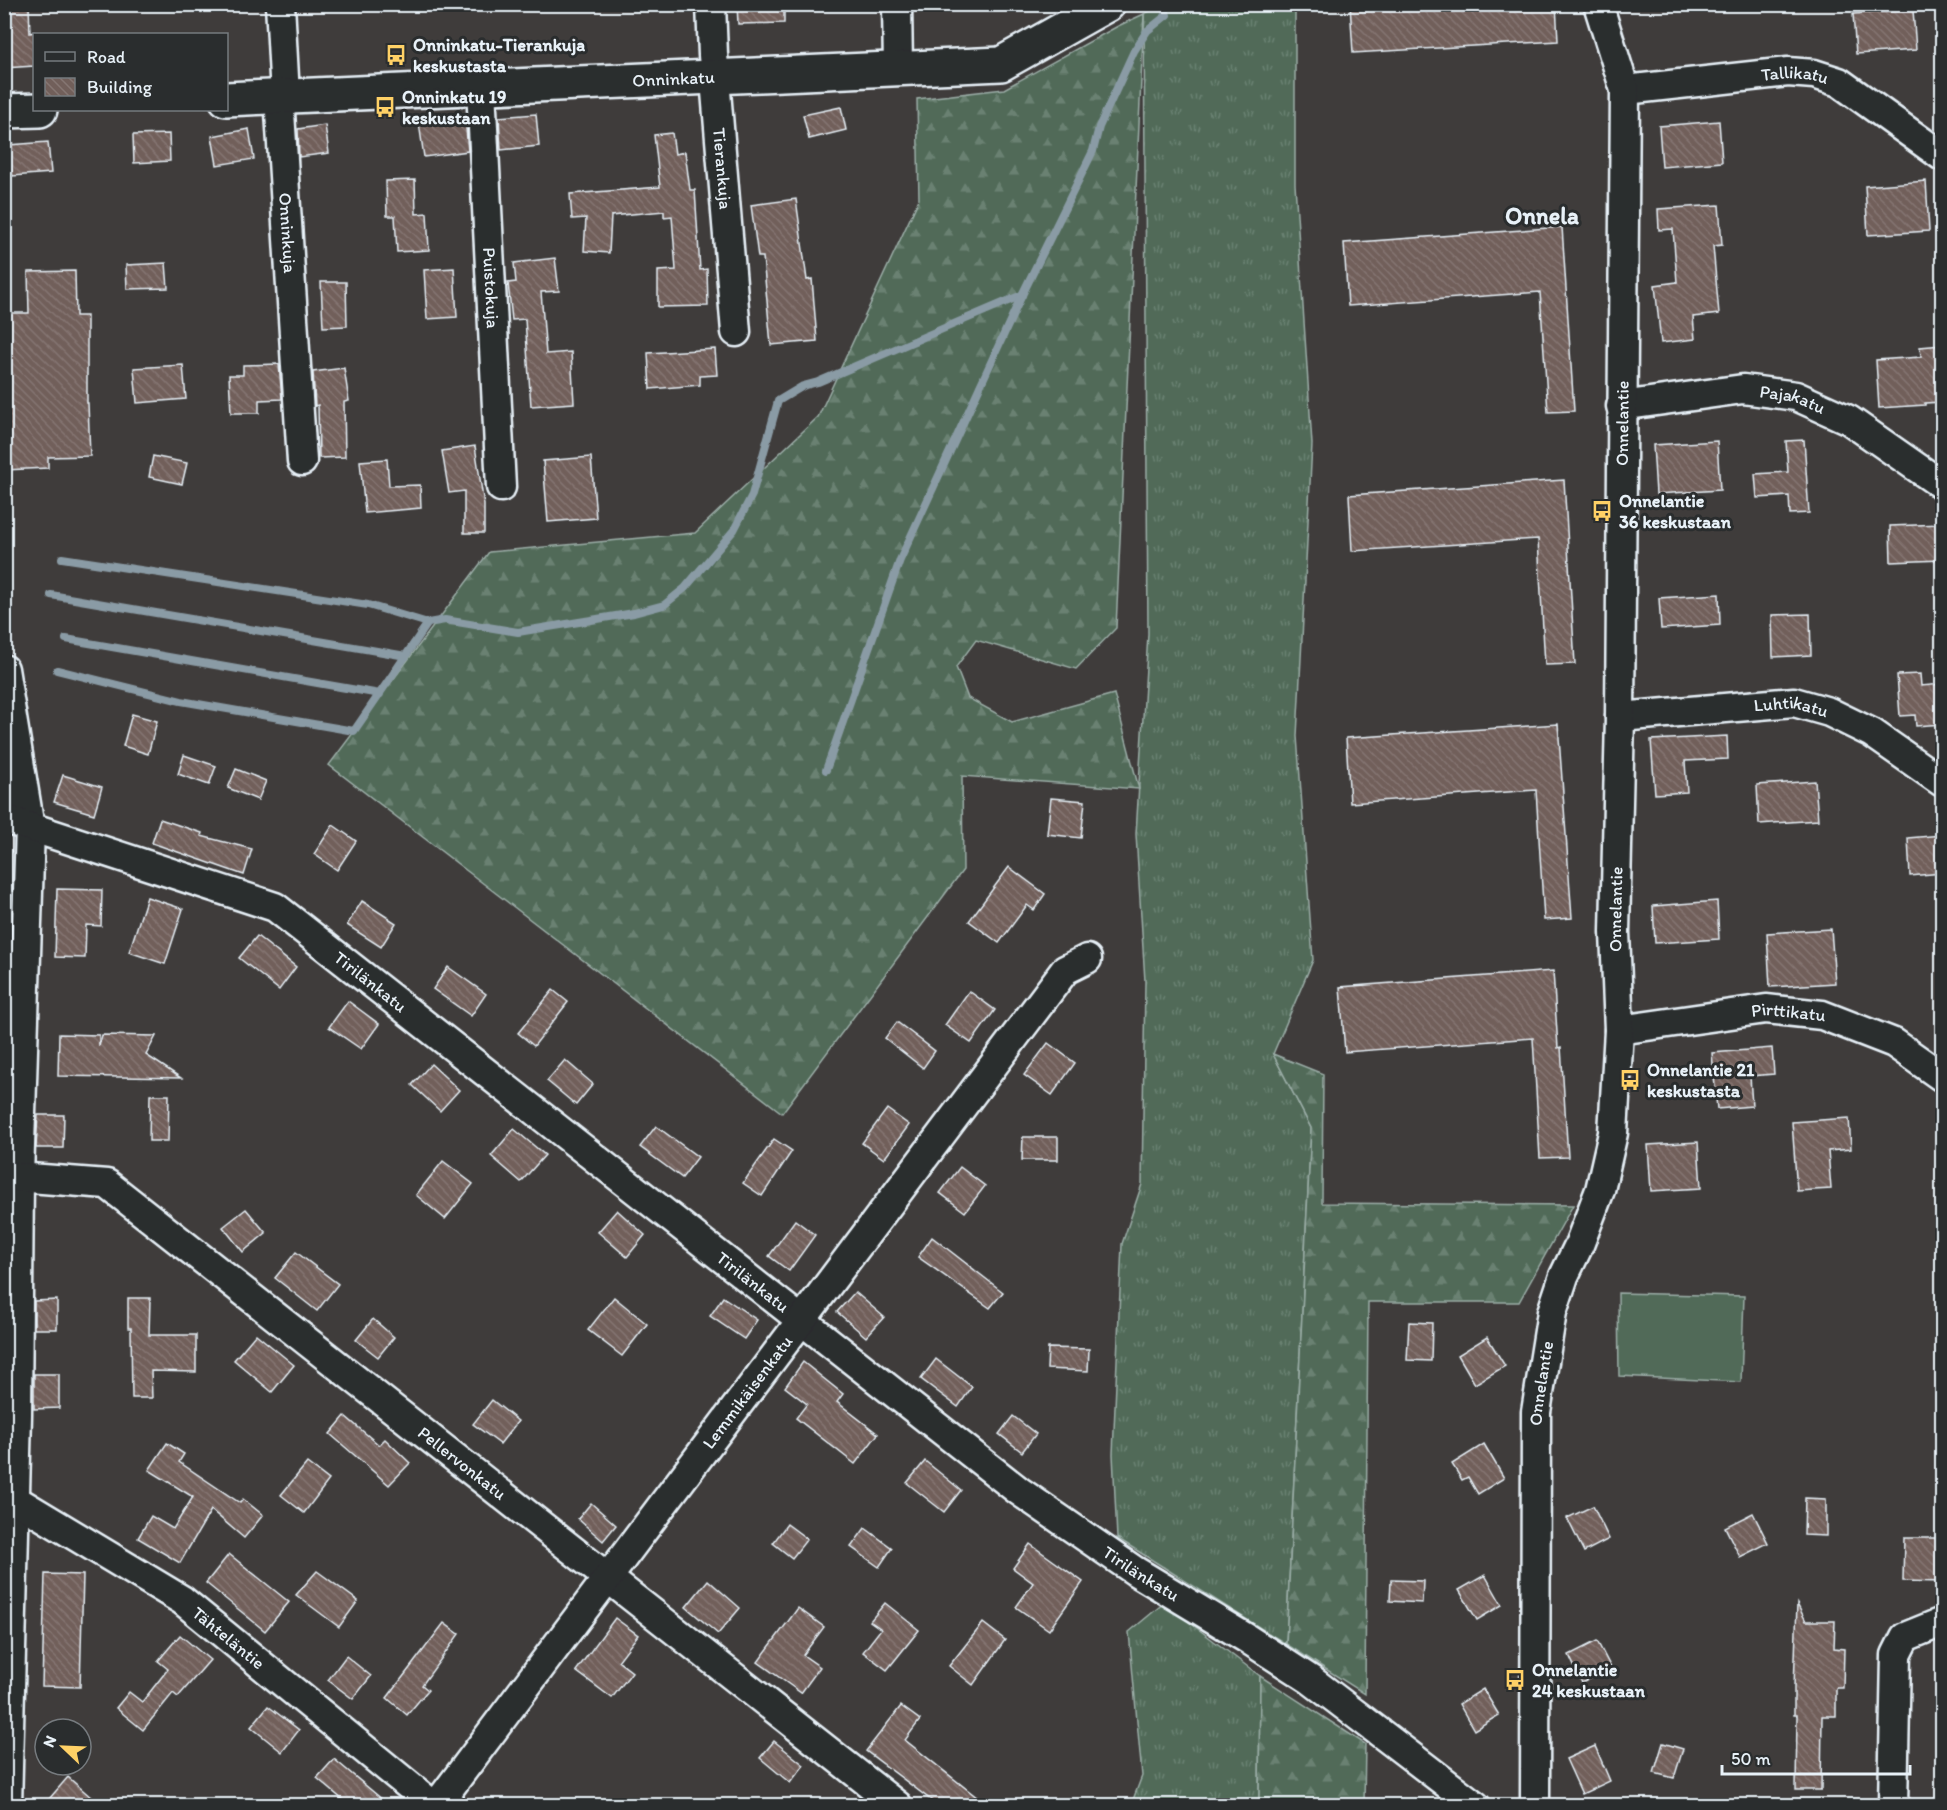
<svg xmlns="http://www.w3.org/2000/svg" width="1947" height="1810" viewBox="0 0 1947 1810" font-family="Itim,sans-serif">
	<defs>
		<pattern id="grass-tufts" width="24" height="20" patternUnits="userSpaceOnUse" patternTransform="scale(1.5)"><rect width="24" height="20" fill="#516b59"/><path d="M3 7l-1-3M5 7V3M7 7l1-3M15 17l-1-3M17 17v-4M19 17l1-3" fill="none" stroke="#6a8172"/></pattern>
		<pattern id="forest-firs" width="22" height="20" patternUnits="userSpaceOnUse" patternTransform="scale(1.5)"><rect width="22" height="20" fill="#516b59"/><path d="M5 1l3.5 6h-7zM16 11l3.5 6h-7z" fill="#6a8172"/></pattern>
		<pattern id="building-back-hatch" width="6" height="6" patternUnits="userSpaceOnUse" patternTransform="scale(1.5)"><rect width="6" height="6" fill="#715f5a"/><path d="M-1 5l2 2M0 0l6 6M5-1l2 2" fill="none" stroke="#857672"/></pattern>
	</defs>
	<rect width="100%" height="100%" fill="#3f3c3b"/>
	<filter id="ink" filterUnits="userSpaceOnUse"><feTurbulence type="fractalNoise" baseFrequency=".0167" numOctaves="2"/><feDisplacementMap in="SourceGraphic" scale="12" xChannelSelector="R" yChannelSelector="G"/><feConvolveMatrix kernelMatrix="1 2 1 2 8 2 1 2 1" color-interpolation-filters="sRGB"/></filter>
	<g filter="url(#ink)">
		<g fill="url(#grass-tufts)" stroke="#9caea8" stroke-width="1.5">
			<polygon points="1160,5 1295,5 1295,184 1312,444 1297,736 1313,960 1273,1054 1311,1128 1286,1644 1117,1538 1113,1454 1122,1244 1142,1184 1145,981 1136,834 1148,634 1144,14"/>
			<polygon points="1164,1603 1260,1676 1259,1805 1131,1805 1142,1776 1129,1632"/>
		</g>
		<g fill="url(#forest-firs)" stroke="#9caea8" stroke-width="1.5">
			<polygon points="1144,14 1116,628 1076,669 976,640 956,667 968,698 1012,722 1114,694 1139,789 962,776 963,870 782,1113 329,765 489,552 695,533 818,417 919,199 917,99 1004,89 1118,26"/>
			<polygon points="1273,1054 1323,1074 1322,1203 1573,1205 1519,1302 1368,1302 1365,1694 1286,1644 1311,1128"/>
			<polygon points="1260,1676 1365,1744 1364,1805 1259,1805"/>
		</g>
		<polygon fill="#516b59" stroke="#9caea8" stroke-width="1.5" points="1618,1293 1744,1296 1741,1382 1619,1376"/>
		<g fill="none" stroke-linecap="round" stroke-linejoin="round">
			<g stroke="#8a9ba5" stroke-width="8">
				<polyline points="62,558 368,605 428,623 445,620 518,632 634,613 664,605 685,588 734,530 752,495 778,401 803,386 818,382 1022,295"/>
				<polyline points="51,595 406,656"/>
				<polyline points="66,639 380,694"/>
				<polyline points="57,670 181,701 354,731 428,623"/>
				<polyline points="826,770 900,560 1022,295 1093,151 1099,127 1134,51 1147,31 1167,15 1163,4"/>
			</g>
		</g>
		<g fill="url(#building-back-hatch)" stroke="#e8f1f8" stroke-width="1.5">
			<polygon points="737,4 784,4 784,23 738,24"/>
			<polygon points="1350,4 1556,4 1558,41 1353,53"/>
			<polygon points="29,6 30,33 34,32 34,66 4,68 4,7"/>
			<polygon points="1913,10 1916,50 1856,54 1853,14"/>
			<polygon points="841,107 846,130 809,139 803,115"/>
			<polygon points="536,114 539,146 501,150 499,117"/>
			<polygon points="465,117 468,151 424,157 419,123"/>
			<polygon points="1719,121 1722,162 1662,167 1659,126"/>
			<polygon points="325,125 329,153 299,157 298,129"/>
			<polygon points="249,129 254,159 217,165 212,136"/>
			<polygon points="672,133 675,154 685,152 690,190 695,190 700,270 707,269 708,306 658,307 658,271 676,270 672,216 664,217 664,211 611,216 609,253 584,251 586,218 572,219 570,194 660,187 654,135"/>
			<polygon points="169,134 170,161 134,163 133,135"/>
			<polygon points="48,142 51,173 12,176 9,145"/>
			<polygon points="415,180 416,214 427,213 429,250 397,252 395,216 387,216 386,181"/>
			<polygon points="1926,181 1929,231 1868,235 1865,186"/>
			<polygon points="796,199 807,280 812,279 817,341 771,345 763,257 758,257 751,205"/>
			<polygon points="1719,205 1722,245 1713,246 1719,314 1693,317 1695,339 1661,343 1655,285 1677,282 1673,229 1659,230 1658,209"/>
			<polygon points="1562,227 1574,411 1548,412 1540,292 1348,306 1344,243"/>
			<polygon points="555,258 559,291 541,292 546,354 571,352 574,403 531,406 525,319 512,320 508,283 516,282 514,263"/>
			<polygon points="166,263 168,288 127,289 126,265"/>
			<polygon points="454,268 457,317 427,319 424,270"/>
			<polygon points="75,271 76,316 87,316 87,403 88,403 90,456 48,457 48,468 4,470 4,313 29,313 28,272"/>
			<polygon points="321,282 346,282 347,326 323,327"/>
			<polygon points="1942,345 1942,402 1925,403 1925,405 1879,408 1876,360 1921,357 1920,347"/>
			<polygon points="715,349 717,375 700,376 700,385 650,389 648,353"/>
			<polygon points="279,364 282,399 259,400 259,413 231,413 229,375 243,375 243,365"/>
			<polygon points="183,365 186,399 137,403 134,368"/>
			<polygon points="344,368 349,401 344,402 345,457 319,458 318,405 315,406 313,372"/>
			<polygon points="1804,440 1809,513 1790,514 1789,496 1757,498 1755,474 1788,472 1786,441"/>
			<polygon points="1717,441 1720,490 1656,494 1653,445"/>
			<polygon points="475,446 484,505 484,533 464,533 464,491 449,493 442,451"/>
			<polygon points="153,456 187,463 182,484 149,477"/>
			<polygon points="591,457 596,518 548,522 543,461"/>
			<polygon points="387,459 389,486 420,485 421,508 365,513 360,461"/>
			<polygon points="1564,480 1575,664 1545,665 1538,539 1352,551 1349,495"/>
			<polygon points="1942,524 1942,560 1891,562 1890,526"/>
			<polygon points="1719,594 1720,625 1661,629 1659,598"/>
			<polygon points="1810,614 1811,655 1773,657 1772,615"/>
			<polygon points="1920,674 1921,686 1942,684 1942,724 1916,726 1915,715 1900,716 1897,675"/>
			<polygon points="132,714 157,721 148,754 123,746"/>
			<polygon points="1558,724 1572,918 1544,920 1536,790 1350,803 1346,738"/>
			<polygon points="1727,736 1728,759 1685,761 1687,792 1655,794 1651,740"/>
			<polygon points="184,755 216,766 209,785 178,774"/>
			<polygon points="236,769 266,781 258,800 228,788"/>
			<polygon points="63,775 102,787 94,814 54,802"/>
			<polygon points="1815,781 1818,820 1759,824 1757,785"/>
			<polygon points="1051,798 1085,801 1081,838 1047,834"/>
			<polygon points="160,819 202,833 201,836 252,849 244,875 152,843"/>
			<polygon points="333,825 356,841 337,870 314,854"/>
			<polygon points="1942,835 1942,873 1910,876 1908,838"/>
			<polygon points="1009,867 1045,894 1034,910 1027,905 999,943 969,921"/>
			<polygon points="57,889 102,890 101,926 86,925 85,958 55,957"/>
			<polygon points="147,897 183,909 165,964 129,952"/>
			<polygon points="362,901 396,923 381,947 347,925"/>
			<polygon points="1717,901 1719,939 1655,943 1653,906"/>
			<polygon points="1831,929 1835,983 1770,987 1767,933"/>
			<polygon points="257,936 296,967 279,990 239,958"/>
			<polygon points="448,967 486,994 471,1016 433,989"/>
			<polygon points="1553,971 1558,1048 1561,1047 1568,1157 1540,1158 1533,1038 1345,1052 1340,987"/>
			<polygon points="553,990 568,1002 534,1046 518,1033"/>
			<polygon points="969,991 995,1010 971,1043 945,1025"/>
			<polygon points="348,1001 379,1024 361,1049 329,1027"/>
			<polygon points="897,1022 935,1051 923,1068 885,1038"/>
			<polygon points="59,1034 99,1035 99,1046 102,1035 156,1036 146,1055 181,1078 58,1076"/>
			<polygon points="1048,1043 1075,1063 1052,1095 1024,1075"/>
			<polygon points="1772,1048 1774,1074 1750,1076 1752,1106 1717,1109 1712,1053"/>
			<polygon points="565,1060 593,1084 576,1105 547,1081"/>
			<polygon points="431,1064 459,1090 440,1111 412,1085"/>
			<polygon points="150,1095 169,1095 168,1141 149,1141"/>
			<polygon points="887,1109 909,1125 884,1159 862,1143"/>
			<polygon points="38,1115 64,1115 63,1148 36,1148"/>
			<polygon points="1849,1118 1851,1149 1828,1151 1831,1189 1797,1191 1792,1122"/>
			<polygon points="656,1126 698,1157 682,1178 640,1147"/>
			<polygon points="514,1129 545,1155 521,1182 491,1156"/>
			<polygon points="1023,1137 1058,1137 1058,1160 1022,1160"/>
			<polygon points="774,1139 792,1151 762,1196 743,1183"/>
			<polygon points="1698,1142 1701,1188 1651,1191 1648,1145"/>
			<polygon points="443,1161 473,1184 445,1219 416,1195"/>
			<polygon points="960,1167 985,1186 965,1212 940,1193"/>
			<polygon points="246,1209 266,1233 243,1252 223,1227"/>
			<polygon points="617,1210 645,1235 627,1257 598,1232"/>
			<polygon points="795,1220 815,1235 789,1271 769,1256"/>
			<polygon points="932,1237 1003,1292 990,1308 918,1257"/>
			<polygon points="296,1252 338,1284 317,1311 275,1278"/>
			<polygon points="855,1292 884,1317 866,1337 837,1312"/>
			<polygon points="614,1297 647,1324 622,1356 588,1330"/>
			<polygon points="723,1297 757,1320 744,1339 710,1316"/>
			<polygon points="128,1298 150,1298 149,1335 196,1335 196,1372 151,1371 152,1398 132,1398 131,1328 128,1328"/>
			<polygon points="57,1300 57,1329 34,1329 34,1301"/>
			<polygon points="373,1319 394,1337 378,1357 356,1340"/>
			<polygon points="1409,1322 1432,1323 1431,1361 1407,1360"/>
			<polygon points="256,1334 294,1365 272,1392 234,1360"/>
			<polygon points="1487,1337 1505,1366 1475,1384 1458,1355"/>
			<polygon points="1048,1348 1089,1349 1088,1371 1047,1369"/>
			<polygon points="936,1359 972,1387 958,1407 921,1379"/>
			<polygon points="803,1362 843,1394 837,1402 878,1434 855,1464 796,1418 807,1404 785,1387"/>
			<polygon points="34,1374 59,1374 59,1408 34,1409"/>
			<polygon points="492,1400 518,1421 500,1444 473,1424"/>
			<polygon points="345,1416 379,1445 385,1439 410,1463 389,1485 330,1434"/>
			<polygon points="1013,1416 1036,1434 1022,1452 999,1434"/>
			<polygon points="167,1443 184,1454 179,1462 240,1503 243,1499 263,1515 244,1538 211,1510 180,1563 138,1538 151,1516 173,1529 193,1497 149,1470"/>
			<polygon points="1484,1444 1504,1478 1478,1494 1468,1477 1462,1480 1452,1464"/>
			<polygon points="925,1461 961,1490 944,1512 907,1483"/>
			<polygon points="307,1463 329,1480 304,1513 281,1495"/>
			<polygon points="1805,1498 1826,1499 1826,1536 1804,1535"/>
			<polygon points="591,1503 616,1525 603,1541 578,1519"/>
			<polygon points="1593,1506 1609,1539 1584,1552 1567,1518"/>
			<polygon points="1753,1513 1768,1543 1740,1557 1725,1527"/>
			<polygon points="787,1524 807,1539 792,1558 773,1543"/>
			<polygon points="865,1528 892,1548 879,1567 851,1547"/>
			<polygon points="1904,1538 1942,1538 1942,1582 1903,1581"/>
			<polygon points="1030,1544 1083,1582 1049,1630 1016,1607 1033,1583 1013,1568"/>
			<polygon points="229,1554 289,1602 265,1631 206,1583"/>
			<polygon points="317,1571 358,1601 339,1627 296,1595"/>
			<polygon points="45,1574 83,1575 80,1687 42,1686"/>
			<polygon points="1485,1575 1502,1605 1477,1620 1459,1590"/>
			<polygon points="708,1580 740,1608 718,1634 686,1607"/>
			<polygon points="1391,1580 1423,1581 1422,1603 1390,1601"/>
			<polygon points="885,1603 919,1630 887,1670 863,1652 881,1629 870,1621"/>
			<polygon points="1797,1604 1806,1621 1835,1621 1834,1648 1844,1649 1843,1688 1836,1688 1836,1716 1822,1716 1821,1790 1796,1790 1797,1715 1794,1715 1794,1687"/>
			<polygon points="798,1608 824,1627 803,1655 820,1667 801,1693 758,1662"/>
			<polygon points="615,1618 638,1635 618,1661 632,1672 612,1698 576,1671"/>
			<polygon points="444,1623 459,1634 422,1685 428,1690 407,1715 387,1698"/>
			<polygon points="983,1623 1005,1640 973,1685 949,1666"/>
			<polygon points="180,1635 210,1660 178,1697 173,1693 143,1730 116,1708 129,1692 142,1702 168,1669 158,1661"/>
			<polygon points="1597,1641 1611,1668 1582,1683 1569,1655"/>
			<polygon points="346,1656 371,1676 353,1699 328,1680"/>
			<polygon points="1483,1689 1499,1715 1474,1730 1459,1704"/>
			<polygon points="268,1706 299,1730 282,1752 251,1727"/>
			<polygon points="901,1706 920,1720 905,1740 988,1806 939,1806 866,1751"/>
			<polygon points="774,1741 804,1765 790,1783 760,1758"/>
			<polygon points="1663,1743 1683,1749 1674,1778 1654,1773"/>
			<polygon points="1595,1746 1610,1781 1582,1794 1566,1759"/>
			<polygon points="334,1759 390,1806 350,1806 317,1778"/>
			<polygon points="68,1777 101,1806 43,1806"/>
		</g>
		<g fill="none" stroke-linecap="round" stroke-linejoin="round">
			<defs>
				<g id="street">
					<path id="s1" d="M280,4l5,92 -5,16 22,349"/>
					<path id="s2" d="M711,4l2,51 23,277"/>
					<polyline points="897,4 898,68"/>
					<path id="s3" d="M481,88l20,399"/>
					<path id="s4" d="M1625,90l163,-18 26,2 25,8 103,74"/>
					<path id="s5" d="M1621,406l122,-17 53,7 53,24 93,65"/>
					<polyline points="4,669 30,828 19,1177 17,1415 7,1806"/>
					<path id="s6" d="M1620,717l174,-15 35,10 43,21 70,49"/>
					<path id="s7" d="M4,820l8,1 263,86 744,584 116,80 111,67 65,42 165,126"/>
					<path id="s8" d="M1619,1030l147,-21 56,6 72,28 48,34"/>
					<path id="s9" d="M4,1176l103,8 791,622"/>
					<path id="s10" d="M4,1499h10l168,101 252,206"/>
					<path id="s11" d="M436,1806l629,-836 22,-11"/>
					<path id="s12" d="M1535,1806l1,-394 16,-100 12,-36 15,-31 21,-55 13,-57 6,-103 -4,-98 5,-215 5,-627 -27,-86"/>
					<polyline points="1893,1806 1896,1655 1905,1637 1942,1622"/>
				</g>
				<g id="secondary">
					<path id="s13" d="M226,99l775,-35 107,-60"/>
					<polyline points="4,111 40,110"/>
				</g>
			</defs>
			<use href="#street" stroke="#e8f1f8" stroke-width="33"/>
			<use href="#secondary" stroke="#e8f1f8" stroke-width="38"/>
			<use href="#street" stroke="#2a2d2e" stroke-width="28"/>
			<use href="#secondary" stroke="#2a2d2e" stroke-width="33"/>
		</g>
	</g>
	<defs>
		<symbol id="bus-bare" viewBox="-9 -9 18 18"><path d="M-5-6H5V4H4V6H2V4H-2V6H-4V4H-5ZM-3.5-4V0h7V-4ZM-3.5 1.2v1.5H-2V1.2ZM2 1.2v1.5H3.5V1.2Z" fill="#ffd166" stroke="#2a2d2e" stroke-width="2.5" paint-order="stroke"/></symbol>
	</defs>
	<g fill-rule="evenodd">
		<use href="#bus-bare" x="381" y="40" width="30" height="30"/>
		<use href="#bus-bare" x="370" y="92" width="30" height="30"/>
		<use href="#bus-bare" x="1587" y="496" width="30" height="30"/>
		<use href="#bus-bare" x="1615" y="1065" width="30" height="30"/>
		<use href="#bus-bare" x="1500" y="1665" width="30" height="30"/>
	</g>
	<g text-anchor="middle" stroke-width="6" stroke-linejoin="round" paint-order="stroke">
		<g font-size="18" font-weight="bold" fill="#e8f1f8" stroke="#2a2d2e" text-anchor="start">
			<text x="413" y="51">Onninkatu-Tierankuja<tspan x="413" dy="21">keskustasta</tspan></text>
			<text x="402" y="103">Onninkatu 19<tspan x="402" dy="21">keskustaan</tspan></text>
			<text x="1619" y="507">Onnelantie<tspan x="1619" dy="21">36 keskustaan</tspan></text>
			<text x="1647" y="1076">Onnelantie 21<tspan x="1647" dy="21">keskustasta</tspan></text>
			<text x="1532" y="1676">Onnelantie<tspan x="1532" dy="21">24 keskustaan</tspan></text>
		</g>
		<g font-size="18" fill="#e8f1f8" stroke="#2a2d2e">
			<text dy="6" stroke="none"><textPath href="#s13" startOffset="448">Onninkatu</textPath></text>
			<text dy="6" stroke="none"><textPath href="#s4" startOffset="171">Tallikatu</textPath></text>
			<text dy="6" stroke="none"><textPath href="#s2" startOffset="165">Tierankuja</textPath></text>
			<text dy="6" stroke="none"><textPath href="#s1" startOffset="230">Onninkuja</textPath></text>
			<text dy="6" stroke="none"><textPath href="#s3" startOffset="200">Puistokuja</textPath></text>
			<text dy="6" stroke="none"><textPath href="#s5" startOffset="174">Pajakatu</textPath></text>
			<text dy="6" stroke="none"><textPath href="#s12" startOffset="1395">Onnelantie</textPath></text>
			<text dy="6" stroke="none"><textPath href="#s6" startOffset="172">Luhtikatu</textPath></text>
			<text dy="6" stroke="none"><textPath href="#s12" startOffset="909">Onnelantie</textPath></text>
			<text dy="6" stroke="none"><textPath href="#s7" startOffset="406">Tirilänkatu</textPath></text>
			<text dy="6" stroke="none"><textPath href="#s8" startOffset="171">Pirttikatu</textPath></text>
			<text dy="6" stroke="none"><textPath href="#s7" startOffset="892">Tirilänkatu</textPath></text>
			<text dy="6" stroke="none"><textPath href="#s12" startOffset="423">Onnelantie</textPath></text>
			<text dy="6" stroke="none"><textPath href="#s11" startOffset="518">Lemmikäisenkatu</textPath></text>
			<text dy="6" stroke="none"><textPath href="#s9" startOffset="555">Pellervonkatu</textPath></text>
			<text dy="6" stroke="none"><textPath href="#s7" startOffset="1378">Tirilänkatu</textPath></text>
			<text dy="6" stroke="none"><textPath href="#s10" startOffset="266">Tähteläntie</textPath></text>
		</g>
		<g font-size="24" font-weight="bold" fill="#e8f1f8" stroke="#2a2d2e">
			<text x="1542" y="224">Onnela</text>
		</g>
	</g>
	<rect width="1947" height="1810" fill="none" stroke="#2a2d2e" stroke-width="24"/>
	<rect x="12" y="12" width="1923" height="1786" fill="none" stroke="#e8f1f8" stroke-width="2" filter="url(#ink)"/>
	<rect x="33" y="33" width="195" height="78" fill="#2a2d2e" stroke="#767b7f" stroke-width="1.5"/>
	<rect x="45" y="52" width="30" height="9" fill="#2a2d2e" stroke="#767b7f" stroke-width="1.5"/>
	<text x="87" y="63" font-size="18" fill="#e8f1f8">Road</text>
	<rect x="45" y="78" width="30" height="18" fill="url(#building-back-hatch)" stroke="#767b7f" stroke-width="1.5"/>
	<text x="87" y="93" font-size="18" fill="#e8f1f8">Building</text>
	<g transform="translate(63 1747) rotate(293)"><circle r="28" fill="#2a2d2e" stroke="#767b7f" stroke-width="1.5"/>
	<path d="M0-4.5L10 22L0 15L-10 22Z" fill="#ffd166"/>
	<text y="-9" font-size="16" font-weight="bold" text-anchor="middle" fill="#e8f1f8">N</text>
	</g>
	<path d="M1722 1765v9h188v-9" fill="none" stroke="#e8f1f8" stroke-width="3"/>
	<text x="1731" y="1765" font-size="18" fill="#e8f1f8" stroke="#2a2d2e" stroke-width="4.5" paint-order="stroke">50 m</text>
</svg>
